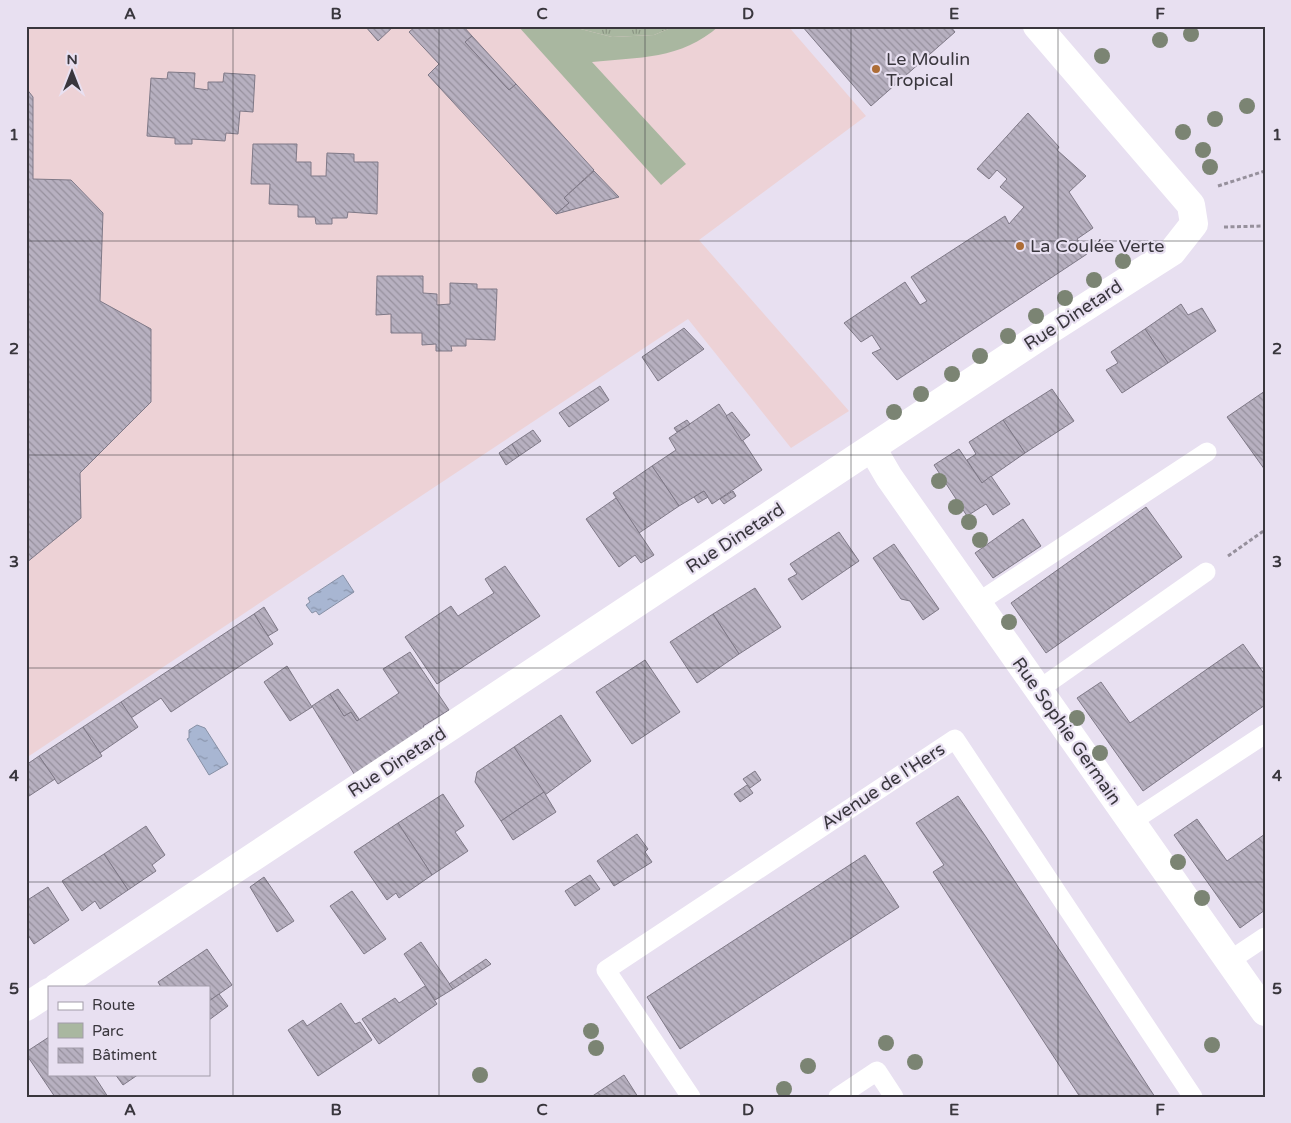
<svg xmlns="http://www.w3.org/2000/svg" width="1291" height="1123" viewBox="0 0 1291 1123" font-family="'Varela Round',sans-serif">
	<defs>
		<pattern id="grass-tufts" width="24" height="20" patternUnits="userSpaceOnUse" patternTransform="scale(1.25)"><rect width="24" height="20" fill="#a9b7a0"/><path d="M3 7l-1-3M5 7V3M7 7l1-3M15 17l-1-3M17 17v-4M19 17l1-3" fill="none" stroke="#8b9684"/></pattern>
		<pattern id="water-ripples" width="26" height="14" patternUnits="userSpaceOnUse" patternTransform="scale(1.25)"><rect width="26" height="14" fill="#a8b6d2"/><path d="M2 4q2-2 4 0t4 0M15 11q2-2 4 0t4 0" fill="none" stroke="#8a95ac"/></pattern>
		<pattern id="building-back-hatch" width="6" height="6" patternUnits="userSpaceOnUse" patternTransform="scale(1.25)"><rect width="6" height="6" fill="#b7b0c0"/><path d="M-1 5l2 2M0 0l6 6M5-1l2 2" fill="none" stroke="#96909d"/></pattern>
	</defs>
	<rect width="100%" height="100%" fill="#e8e0f1"/>
	<polygon fill="#edd2d6" points="26,26 788,26 866,116 699,240 849,411 791,448 688,319 26,758"/>
	<polygon fill="url(#grass-tufts)" points="569,26 675,26 654,35 612,37"/>
	<path fill="#a9b7a0" d="M518,26h51l43,11 42,-2 21,-9h44c-38,34 -81,31 -127,36l94,102 -25,21z"/>
	<g fill="url(#water-ripples)" stroke="#8790a5">
		<polygon points="343,575 354,592 319,615 316,611 312,613 306,605 310,602 308,598"/>
		<polygon points="197,725 205,728 228,764 209,775 187,739 189,738 189,730"/>
	</g>
	<g fill="url(#building-back-hatch)" stroke="#7f7987">
		<polygon points="365,26 394,26 378,41"/>
		<polygon points="416,26 463,26 472,36 465,42 509,90 516,84 594,170 564,198 569,203 556,214 428,75 439,64 409,32"/>
		<polygon points="802,26 950,26 955,32 871,106"/>
		<polygon points="472,36 516,84 509,90 465,42"/>
		<polygon points="168,72 195,73 194,88 208,90 208,82 223,82 224,73 255,75 253,112 240,111 238,134 226,133 225,141 192,139 192,144 175,144 175,138 147,136 151,78 167,79"/>
		<polygon points="26,88 33,97 33,179 71,180 103,213 100,301 151,329 151,402 80,473 81,518 26,563"/>
		<polygon points="1028,113 1059,147 1057,150 1086,176 1069,192 1093,228 1077,239 1087,254 897,380 872,353 881,349 872,335 861,342 844,323 905,282 920,305 927,301 911,277 1005,216 1009,224 1024,207 1000,187 1007,179 997,170 989,179 977,169"/>
		<polygon points="253,144 297,144 296,162 311,162 311,176 326,176 327,153 354,154 354,162 378,162 377,214 348,212 347,218 332,218 332,224 316,224 315,217 298,217 298,205 269,204 270,184 251,184"/>
		<polygon points="594,171 619,197 556,214 569,203 564,198"/>
		<polygon points="377,276 423,276 423,293 437,294 437,305 450,304 450,283 477,284 477,289 497,289 495,340 466,339 466,346 451,346 452,351 436,351 436,344 422,345 422,333 391,333 391,314 376,315"/>
		<polygon points="1181,304 1188,315 1202,308 1216,331 1168,363 1145,329"/>
		<polygon points="684,328 704,349 658,381 642,357"/>
		<polygon points="1145,329 1168,363 1122,393 1106,370 1118,363 1111,352"/>
		<polygon points="600,386 609,400 569,427 559,413"/>
		<polygon points="1052,389 1074,421 1025,453 1003,420"/>
		<polygon points="1265,391 1265,470 1227,417"/>
		<polygon points="719,404 762,470 712,504 704,491 679,506 652,466 676,450 669,438"/>
		<polygon points="732,412 750,435 742,441 726,416"/>
		<polygon points="687,420 690,424 677,432 674,428"/>
		<polygon points="1003,420 1025,453 982,483 967,460 976,454 969,442"/>
		<polygon points="533,430 541,441 519,456 512,444"/>
		<polygon points="512,444 519,456 506,465 499,453"/>
		<polygon points="959,449 982,483 991,476 1010,504 993,515 986,504 967,516 934,465"/>
		<polygon points="652,466 679,506 639,533 613,493"/>
		<polygon points="704,491 708,497 698,503 694,497"/>
		<polygon points="733,491 736,496 724,504 720,499"/>
		<polygon points="616,498 654,555 641,563 635,555 619,567 586,519"/>
		<polygon points="1146,507 1182,557 1046,653 1011,603"/>
		<polygon points="1023,519 1041,546 993,578 975,553"/>
		<polygon points="839,532 859,561 802,600 788,579 797,574 790,564"/>
		<polygon points="894,544 939,609 923,620 910,601 901,599 873,558"/>
		<polygon points="505,566 540,616 437,684 405,637 451,606 458,616 494,593 485,579"/>
		<polygon points="755,588 781,627 739,654 713,614"/>
		<polygon points="264,607 278,630 268,636 254,614"/>
		<polygon points="254,614 273,644 171,712 161,698 131,718 121,702"/>
		<polygon points="713,614 739,654 697,683 670,642"/>
		<polygon points="1243,644 1265,675 1265,705 1143,791 1077,698 1101,682 1130,723"/>
		<polygon points="410,652 449,710 423,726 426,730 356,777 312,706 330,694 344,716 351,712 357,721 399,693 383,669"/>
		<polygon points="645,660 680,712 632,744 596,692"/>
		<polygon points="287,666 312,707 290,721 264,682"/>
		<polygon points="338,689 359,719 357,721 351,712 344,716 330,694"/>
		<polygon points="121,702 138,727 100,753 83,727"/>
		<polygon points="561,715 591,761 545,795 514,747"/>
		<polygon points="83,727 102,756 58,784 39,756"/>
		<polygon points="514,747 544,792 501,821 475,782 477,772"/>
		<polygon points="39,756 55,779 26,798 26,765"/>
		<polygon points="755,771 761,780 750,788 743,779"/>
		<polygon points="747,785 753,793 740,802 734,794"/>
		<polygon points="544,792 556,812 513,840 501,821"/>
		<polygon points="443,794 464,826 455,832 468,851 432,875 398,823"/>
		<polygon points="958,796 986,837 1155,1097 1080,1097 933,872 944,865 916,823"/>
		<polygon points="1197,819 1227,861 1265,834 1265,910 1240,928 1174,835"/>
		<polygon points="398,823 432,875 399,898 396,893 387,900 354,852"/>
		<polygon points="146,826 165,855 152,865 156,871 128,890 104,854"/>
		<polygon points="637,834 648,849 645,852 652,862 614,886 597,861"/>
		<polygon points="104,854 128,890 100,909 95,901 82,911 62,881"/>
		<polygon points="865,855 899,907 680,1049 647,997"/>
		<polygon points="590,875 600,889 575,906 565,891"/>
		<polygon points="264,877 294,921 277,932 250,887"/>
		<polygon points="48,887 69,920 34,944 26,932 26,901"/>
		<polygon points="352,891 386,939 364,954 330,906"/>
		<polygon points="421,942 453,989 435,1000 404,954"/>
		<polygon points="207,949 232,985 209,1001 209,987 161,987 158,982"/>
		<polygon points="486,959 491,964 453,989 449,984"/>
		<polygon points="425,986 437,1004 379,1044 362,1019 395,998 399,1003"/>
		<polygon points="219,994 228,1006 209,1020 209,1001"/>
		<polygon points="341,1003 355,1024 360,1022 372,1040 318,1076 288,1030 303,1020 307,1026"/>
		<polygon points="49,1037 49,1074 93,1074 108,1097 55,1097 26,1054 26,1052"/>
		<polygon points="115,1074 139,1074 123,1085"/>
		<polygon points="624,1075 638,1097 591,1097"/>
	</g>
	<g fill="none" stroke-linecap="round" stroke-linejoin="round">
		<g stroke="#96909c" stroke-width="3" stroke-dasharray="4 2.5" stroke-linecap="butt">
			<polyline points="1218,186 1265,171"/>
			<polyline points="1224,227 1265,226"/>
			<polyline points="1228,556 1265,530"/>
		</g>
		<g stroke="#fff" stroke-width="19">
			<polyline points="977,603 1207,452"/>
			<polyline points="1038,690 1206,572"/>
			<polyline points="1131,822 1265,734"/>
			<polyline points="1229,961 1265,937"/>
			<polyline points="691,1097 606,970 955,739 1193,1097"/>
			<polyline points="838,1097 877,1071 894,1097"/>
		</g>
		<g stroke="#fff" stroke-width="28">
			<polyline points="872,448 889,477 1265,1012"/>
			<polyline points="57,987 1048,331 1172,252 1194,224 1191,205 1037,26"/>
			<polyline points="26,1007 49,992"/>
		</g>
	</g>
	<g fill="#7b8473">
		<circle cx="1191" cy="34" r="8"/>
		<circle cx="1160" cy="40" r="8"/>
		<circle cx="1102" cy="56" r="8"/>
		<circle cx="1247" cy="106" r="8"/>
		<circle cx="1215" cy="119" r="8"/>
		<circle cx="1183" cy="132" r="8"/>
		<circle cx="1203" cy="150" r="8"/>
		<circle cx="1210" cy="167" r="8"/>
		<circle cx="1123" cy="261" r="8"/>
		<circle cx="1094" cy="280" r="8"/>
		<circle cx="1065" cy="298" r="8"/>
		<circle cx="1036" cy="316" r="8"/>
		<circle cx="1008" cy="336" r="8"/>
		<circle cx="980" cy="356" r="8"/>
		<circle cx="952" cy="374" r="8"/>
		<circle cx="921" cy="394" r="8"/>
		<circle cx="894" cy="412" r="8"/>
		<circle cx="939" cy="481" r="8"/>
		<circle cx="956" cy="507" r="8"/>
		<circle cx="969" cy="522" r="8"/>
		<circle cx="980" cy="540" r="8"/>
		<circle cx="1009" cy="622" r="8"/>
		<circle cx="1077" cy="718" r="8"/>
		<circle cx="1100" cy="753" r="8"/>
		<circle cx="1178" cy="862" r="8"/>
		<circle cx="1202" cy="898" r="8"/>
		<circle cx="591" cy="1031" r="8"/>
		<circle cx="886" cy="1043" r="8"/>
		<circle cx="1212" cy="1045" r="8"/>
		<circle cx="596" cy="1048" r="8"/>
		<circle cx="915" cy="1062" r="8"/>
		<circle cx="808" cy="1066" r="8"/>
		<circle cx="480" cy="1075" r="8"/>
		<circle cx="784" cy="1089" r="8"/>
	</g>
	<path fill="none" stroke="#39363d" stroke-width="1" stroke-opacity="0.55" d="M233,26v1071M439,26v1071M645,26v1071M851,26v1071M1058,26v1071M26,241h1239M26,455h1239M26,668h1239M26,882h1239"/>
	<g fill="#ad6d36" stroke="#e8e0f1" stroke-width="2">
		<circle cx="876" cy="69" r="5"/>
		<circle cx="1020" cy="246" r="5"/>
	</g>
	<g text-anchor="middle" stroke-width="4.5" stroke-linejoin="round" paint-order="stroke">
		<g font-size="18" fill="#39363d" stroke="#e8e0f1" text-anchor="start">
			<text x="886" y="65">Le Moulin<tspan x="886" dy="21">Tropical</tspan></text>
			<text x="1030" y="252">La Coulée Verte</text>
		</g>
		<g font-size="18" fill="#39363d" stroke="#e8e0f1">
			<text transform="translate(1073 315) rotate(-33)" y="6">Rue Dinetard</text>
			<text transform="translate(735 538) rotate(-33)" y="6">Rue Dinetard</text>
			<text transform="translate(1067 731) rotate(55)" y="6">Rue Sophie Germain</text>
			<text transform="translate(397 762) rotate(-33)" y="6">Rue Dinetard</text>
			<text transform="translate(883 786) rotate(-33)" y="6">Avenue de l'Hers</text>
		</g>
	</g>
	<rect width="1291" height="1123" fill="none" stroke="#e8e0f1" stroke-width="55"/>
	<rect x="48" y="986" width="162" height="90" fill="#e8e0f1" stroke="#a29ca9"/>
	<rect x="58" y="1002" width="25" height="8" fill="#ffffff" stroke="#a29ca9"/>
	<text x="92" y="1010" font-size="15" fill="#39363d">Route</text>
	<rect x="58" y="1023" width="25" height="15" fill="#a9b7a0" stroke="#a29ca9"/>
	<text x="92" y="1036" font-size="15" fill="#39363d">Parc</text>
	<rect x="58" y="1048" width="25" height="15" fill="url(#building-back-hatch)" stroke="#a29ca9"/>
	<text x="92" y="1060" font-size="15" fill="#39363d">Bâtiment</text>
	<g transform="translate(72 72)" stroke="#e8e0f1" stroke-width="4" paint-order="stroke">
	<path d="M0-4L9 19L0 12L-9 19Z" fill="#39363d"/>
	<text y="-8" font-size="14" font-weight="bold" text-anchor="middle" fill="#39363d">N</text>
	</g>
	<rect x="28" y="28" width="1236" height="1068" fill="none" stroke="#39363d" stroke-width="2"/>
	<g font-size="16" text-anchor="middle" font-weight="bold" fill="#39363d">
		<text x="130" y="19">A</text>
		<text x="336" y="19">B</text>
		<text x="542" y="19">C</text>
		<text x="748" y="19">D</text>
		<text x="954" y="19">E</text>
		<text x="1160" y="19">F</text>
		<text x="14" y="140">1</text>
		<text x="1277" y="140">1</text>
		<text x="14" y="354">2</text>
		<text x="1277" y="354">2</text>
		<text x="14" y="567">3</text>
		<text x="1277" y="567">3</text>
		<text x="14" y="781">4</text>
		<text x="1277" y="781">4</text>
		<text x="14" y="994">5</text>
		<text x="1277" y="994">5</text>
		<text x="130" y="1115">A</text>
		<text x="336" y="1115">B</text>
		<text x="542" y="1115">C</text>
		<text x="748" y="1115">D</text>
		<text x="954" y="1115">E</text>
		<text x="1160" y="1115">F</text>
	</g>
</svg>
